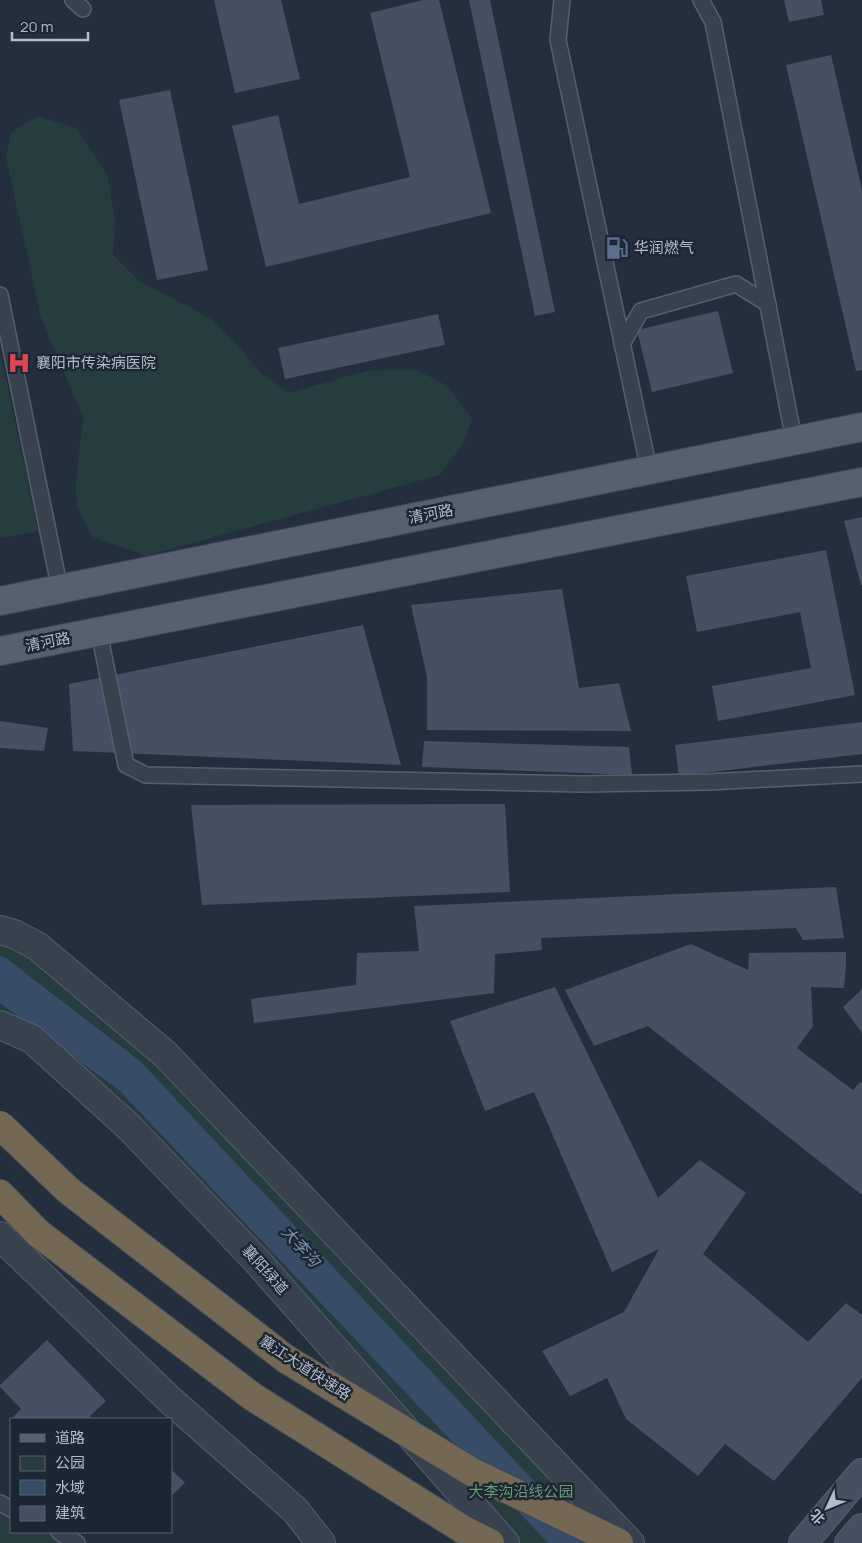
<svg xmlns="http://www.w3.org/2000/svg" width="862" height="1543" viewBox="0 0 862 1543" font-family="Manrope,'Noto Sans SC',sans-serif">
	<rect width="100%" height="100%" fill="#242f3e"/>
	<g fill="#263c3f">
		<polygon points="37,116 76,128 107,174 115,219 113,255 139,281 210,318 238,346 262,374 289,393 366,371 417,370 446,385 472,418 464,442 440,475 145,556 93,537 77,507 76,484 83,417 41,318 6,157 11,133"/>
		<polygon points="0,351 38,531 0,538"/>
		<polygon points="0,930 165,1054 633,1543 505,1543 257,1261 0,1025"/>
		<polygon points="0,1503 11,1509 11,1532 59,1532 77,1543 0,1543"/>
	</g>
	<polygon fill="#394c67" points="0,956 6,958 141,1062 592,1543 548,1543 119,1090 0,1003"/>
	<g fill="#455162">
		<polygon points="214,0 281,0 300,79 235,93"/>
		<polygon points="423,0 439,0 491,213 266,267 232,126 278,115 299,204 410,177 370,13"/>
		<polygon points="469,0 490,0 555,312 535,316"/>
		<polygon points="784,0 821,0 824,15 789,22"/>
		<polygon points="831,55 862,190 862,370 856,371 786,65"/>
		<polygon points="170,90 208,270 157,280 119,100"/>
		<polygon points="718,311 733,373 652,392 637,330"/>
		<polygon points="438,314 445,345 285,379 278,348"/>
		<polygon points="862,517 862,585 861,585 844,521"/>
		<polygon points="826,550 855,695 718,721 712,686 811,668 800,612 697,632 686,576"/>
		<polygon points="562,589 579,688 619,683 631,731 427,730 427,677 411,605"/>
		<polygon points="363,625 401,765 73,751 69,684"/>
		<polygon points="0,721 48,728 44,751 0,748"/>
		<polygon points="862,722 862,754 679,776 675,745"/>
		<polygon points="424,741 629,747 632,775 422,767"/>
		<polygon points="505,804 510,892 202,905 191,805"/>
		<polygon points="836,887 844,938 803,940 796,928 541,938 542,950 495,954 494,993 254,1023 251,999 356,985 357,953 419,951 414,906"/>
		<polygon points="691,944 748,970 749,953 846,952 846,966 844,988 811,987 813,1026 797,1048 853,1090 860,1082 862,1083 862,1195 648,1026 594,1046 565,990"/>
		<polygon points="555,987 658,1198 700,1160 746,1193 703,1254 808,1342 846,1303 862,1315 862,1378 774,1481 725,1444 698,1476 626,1419 607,1378 570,1396 542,1351 624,1312 659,1249 612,1272 534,1092 485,1111 450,1021"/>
		<polygon points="862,989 862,1033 843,1007"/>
		<polygon points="47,1340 106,1401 90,1416 93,1419 11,1419 21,1409 0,1387 0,1385"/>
		<polygon points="171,1469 185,1483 171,1496"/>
	</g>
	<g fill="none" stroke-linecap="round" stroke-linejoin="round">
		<defs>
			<g id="lane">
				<polyline points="73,0 83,9"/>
				<polyline points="562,0 558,40 649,470"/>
				<polyline points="701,0 713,22 794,440"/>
				<polyline points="0,295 60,590"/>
				<polyline points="622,344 641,311 736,284 768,304"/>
				<polyline points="99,632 126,765 146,775 583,784 708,782 862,774"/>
				<polyline points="0,1503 11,1509"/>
				<polyline points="59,1532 77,1543"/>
			</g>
			<g id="street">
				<polyline points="0,930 14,934 37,946 165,1054 630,1543"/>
				<polyline points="0,1025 32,1039 130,1128 257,1261 505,1543"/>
				<polyline points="0,1236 169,1399 295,1510 321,1543"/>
			</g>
			<g id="secondary">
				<polyline points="803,1543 862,1473"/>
				<polyline points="849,1543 862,1528"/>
			</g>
			<g id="primary">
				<polyline points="0,601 862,427"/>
				<polyline points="0,651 862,482"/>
			</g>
			<polyline id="highway" points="0,1194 38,1233 253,1397 464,1530 490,1543"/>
		</defs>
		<use href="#lane" stroke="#565f6c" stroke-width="18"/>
		<use href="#street" stroke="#565f6c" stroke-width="30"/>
		<use href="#secondary" stroke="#565f6c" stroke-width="30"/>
		<use href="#primary" stroke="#414a57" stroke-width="30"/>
		<use href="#highway" stroke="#434c59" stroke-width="30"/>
		<use href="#lane" stroke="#38414e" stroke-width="15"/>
		<use href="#street" stroke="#38414e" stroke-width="28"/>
		<use href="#secondary" stroke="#465061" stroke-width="28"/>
		<use href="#primary" stroke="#56606e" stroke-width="28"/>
		<use href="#highway" stroke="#746855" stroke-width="28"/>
		<defs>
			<polyline id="highway-bridge" points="0,1125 68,1190 286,1359 472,1472 619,1543"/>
		</defs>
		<use href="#highway-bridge" stroke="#434c59" stroke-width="30" stroke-linecap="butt"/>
		<use href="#highway-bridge" stroke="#746855" stroke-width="28"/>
	</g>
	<defs>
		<symbol id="fuel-bare" viewBox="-9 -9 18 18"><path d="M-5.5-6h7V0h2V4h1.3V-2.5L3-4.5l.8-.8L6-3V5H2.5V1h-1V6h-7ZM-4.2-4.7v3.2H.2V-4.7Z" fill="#5c6f8a" stroke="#1d2633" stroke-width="2.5" paint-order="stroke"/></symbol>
		<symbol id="hospital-bare" viewBox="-9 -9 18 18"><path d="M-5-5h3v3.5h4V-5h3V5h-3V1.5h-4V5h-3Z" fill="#e0444e" stroke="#1d2633" stroke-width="2.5" paint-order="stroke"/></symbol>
	</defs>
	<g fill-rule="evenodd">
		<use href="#fuel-bare" x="601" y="232" width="32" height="32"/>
		<use href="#hospital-bare" x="3" y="347" width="32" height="32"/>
	</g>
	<g text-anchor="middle" stroke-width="5" stroke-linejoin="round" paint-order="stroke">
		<g font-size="15" fill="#b4bcc9" stroke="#1d2633" text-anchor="start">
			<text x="634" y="253">华润燃气</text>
			<text x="36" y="368">襄阳市传染病医院</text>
		</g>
		<g font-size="15" fill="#b4bcc9" stroke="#1d2633">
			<text transform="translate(431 514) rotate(-11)" y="5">清河路</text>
			<text transform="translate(48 642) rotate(-11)" y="5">清河路</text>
			<text transform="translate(265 1270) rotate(48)" y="5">襄阳绿道</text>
			<text transform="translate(305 1368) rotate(33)" y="5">襄江大道快速路</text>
		</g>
		<g font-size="15" fill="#6b9a76" stroke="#1d2633">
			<text x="521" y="1497">大李沟沿线公园</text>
		</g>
		<g font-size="16" font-style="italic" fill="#7c92b1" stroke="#1d2633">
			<text transform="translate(301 1246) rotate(48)" y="6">大李沟</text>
		</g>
	</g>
	<rect x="10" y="1418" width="162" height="115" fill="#1d2633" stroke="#59626f"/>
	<rect x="20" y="1434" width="25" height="8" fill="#56606e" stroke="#59626f"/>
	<text x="55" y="1443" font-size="15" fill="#b4bcc9">道路</text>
	<rect x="20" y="1456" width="25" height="15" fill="#263c3f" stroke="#59626f"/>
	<text x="55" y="1468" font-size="15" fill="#b4bcc9">公园</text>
	<rect x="20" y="1480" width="25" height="15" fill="#394c67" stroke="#59626f"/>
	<text x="55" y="1493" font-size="15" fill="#b4bcc9">水域</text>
	<rect x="20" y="1506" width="25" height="15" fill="#455162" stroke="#59626f"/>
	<text x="55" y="1518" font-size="15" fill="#b4bcc9">建筑</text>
	<g transform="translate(827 1508) rotate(226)" stroke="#1d2633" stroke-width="4" paint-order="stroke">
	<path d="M0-4L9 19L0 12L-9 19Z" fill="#b4bcc9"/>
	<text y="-8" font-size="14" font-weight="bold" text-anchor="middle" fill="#b4bcc9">北</text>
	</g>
	<path d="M12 32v8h76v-8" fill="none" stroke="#b4bcc9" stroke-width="2.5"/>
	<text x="20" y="32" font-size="15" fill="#b4bcc9" stroke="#1d2633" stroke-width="4" paint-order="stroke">20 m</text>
</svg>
